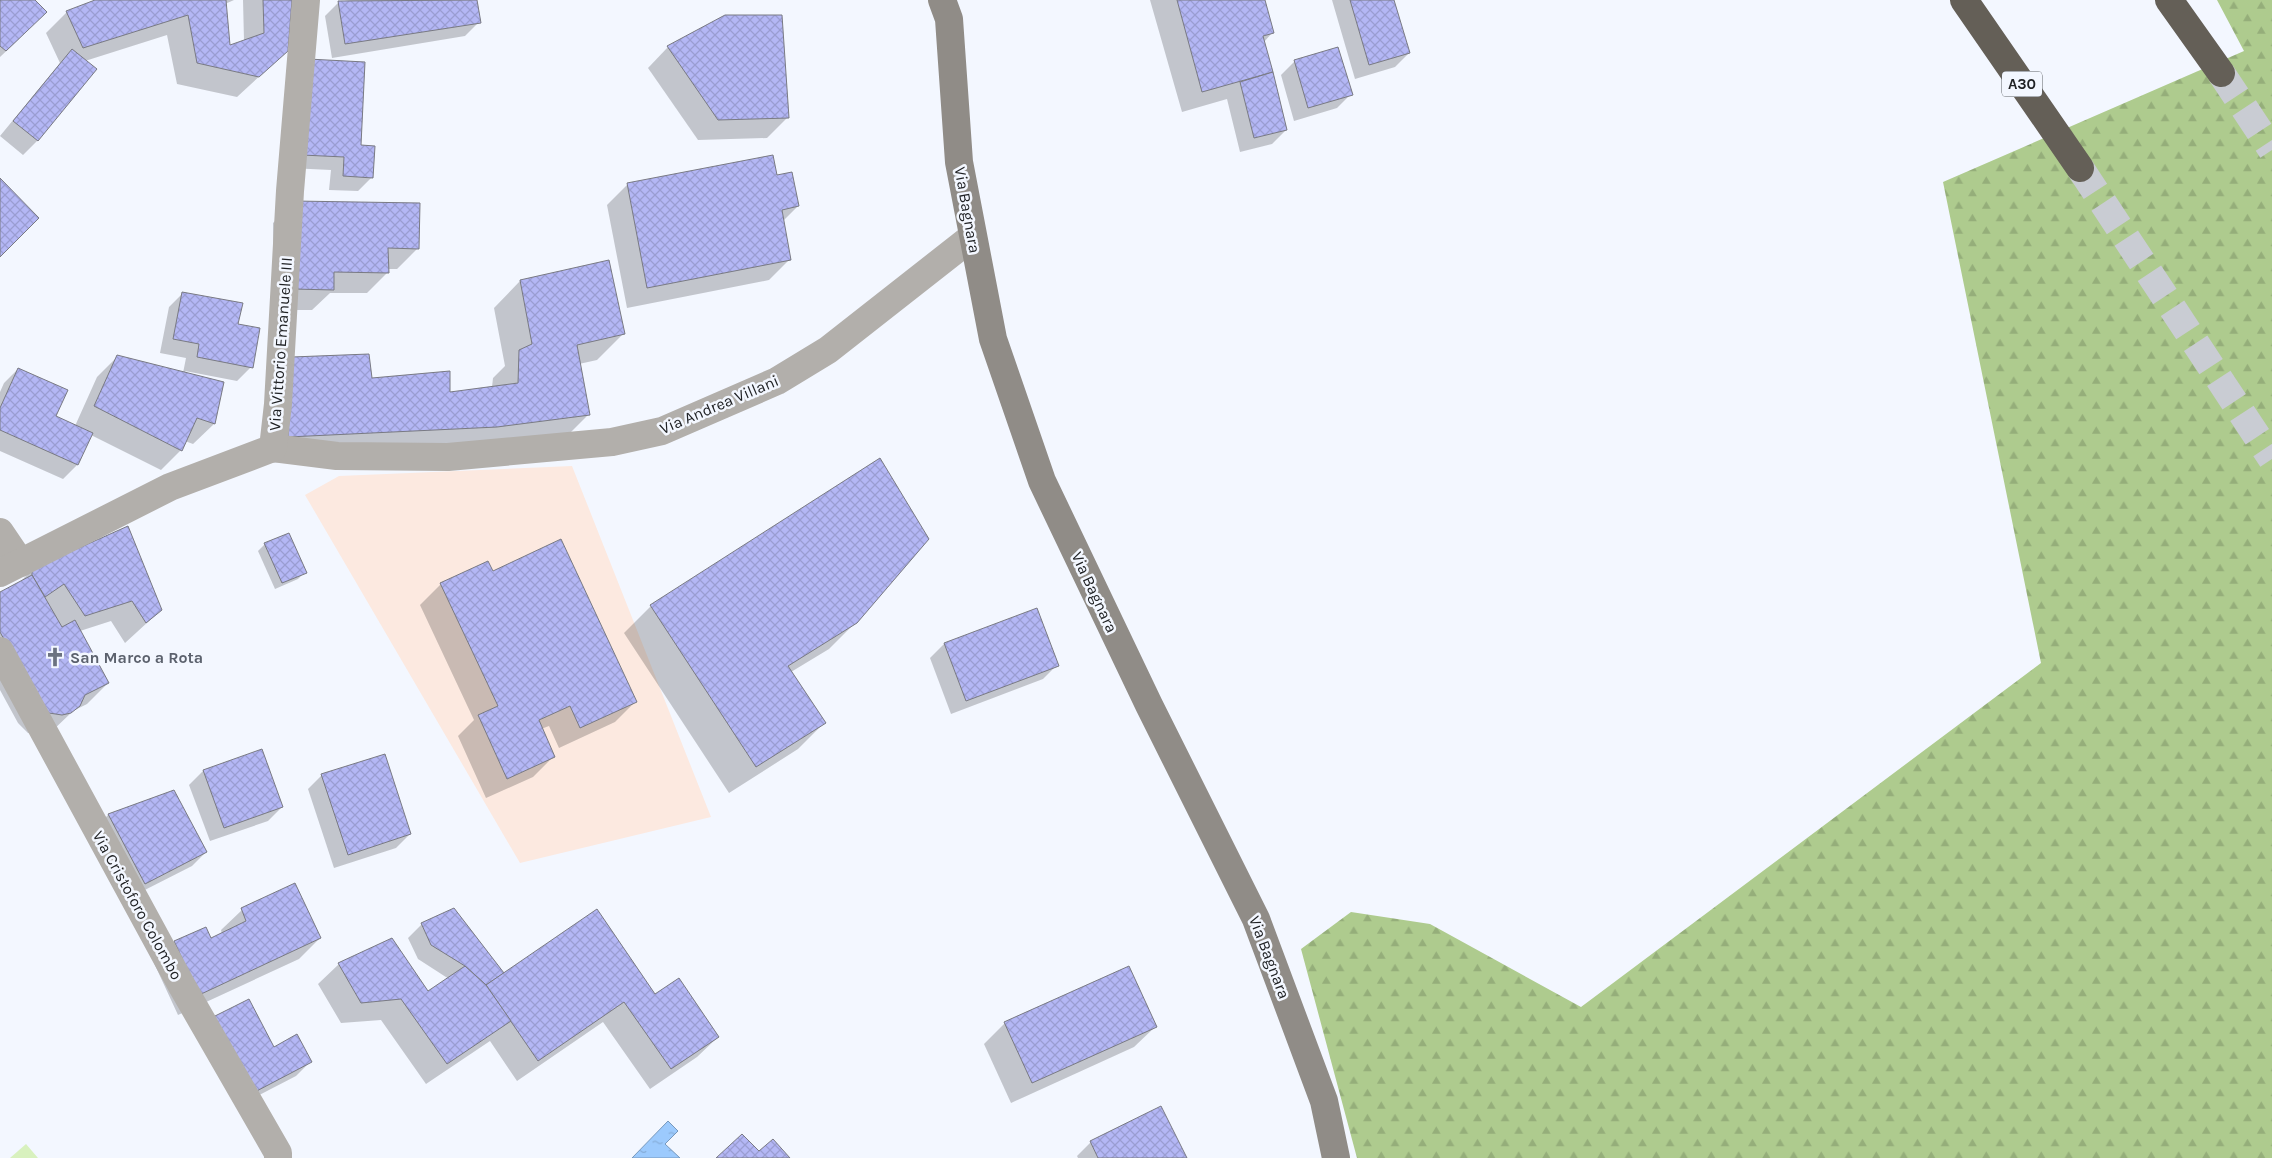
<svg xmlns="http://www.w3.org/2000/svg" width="2272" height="1158" viewBox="0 0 2272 1158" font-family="Karla,sans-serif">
	<defs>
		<pattern id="forest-firs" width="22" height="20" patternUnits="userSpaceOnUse" patternTransform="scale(1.25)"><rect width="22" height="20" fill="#aecb8e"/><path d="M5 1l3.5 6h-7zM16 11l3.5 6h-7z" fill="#95ae7a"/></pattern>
		<pattern id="water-ripples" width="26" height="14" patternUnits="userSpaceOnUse" patternTransform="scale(1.25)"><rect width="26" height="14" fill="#9ccafd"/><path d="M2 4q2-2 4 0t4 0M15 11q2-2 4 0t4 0" fill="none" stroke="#86add9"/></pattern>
		<pattern id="building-cross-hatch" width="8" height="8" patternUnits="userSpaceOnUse" patternTransform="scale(1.25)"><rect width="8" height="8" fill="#b4b7f5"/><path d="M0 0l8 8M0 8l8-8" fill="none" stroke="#9a9dd2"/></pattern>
	</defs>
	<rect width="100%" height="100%" fill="#f3f7ff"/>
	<polygon fill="#fce9e0" points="572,466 711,817 520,863 305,495 339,476"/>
	<polygon fill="url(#forest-firs)" points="2217,0 2272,0 2272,1158 1357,1158 1301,949 1351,912 1430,924 1581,1007 2041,663 1943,182 2244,51"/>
	<polygon fill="#d8f1be" points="26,1144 38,1158 10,1158"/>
	<polygon fill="url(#water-ripples)" stroke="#7798bc" points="668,1121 678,1131 665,1144 680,1158 632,1158"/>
	<g fill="#0003">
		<polygon points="0,0 33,0 19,39 0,57"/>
		<polygon points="99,0 234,0 225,4 228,46 244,41 243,0 290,0 287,51 237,97 177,84 167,35 85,61 95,69 37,141 23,155 0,136 60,63 46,33 67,12"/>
		<polygon points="350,0 475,0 479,22 465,36 332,58 325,16 339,2"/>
		<polygon points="1150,0 1264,0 1273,32 1264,42 1286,130 1272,144 1240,152 1227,99 1182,112"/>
		<polygon points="1332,0 1393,0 1409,53 1395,67 1355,79"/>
		<polygon points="668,47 788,117 767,138 698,140 648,68"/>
		<polygon points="1295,61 1351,94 1337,108 1294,121 1281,75"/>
		<polygon points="294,74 359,146 372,177 358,191 329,190 331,170 289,168"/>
		<polygon points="776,176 798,206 783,221 790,259 769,280 627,308 607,205 628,184"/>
		<polygon points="294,202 418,248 397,269 387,269 388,272 367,293 330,293 312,310 273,310 273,223"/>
		<polygon points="608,261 624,333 597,360 579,364 588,415 562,441 469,453 262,463 266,384 370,379 449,393 492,387 493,378 505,366 494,308 520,281"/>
		<polygon points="183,293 237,325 251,367 237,381 185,371 214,424 193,444 185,441 181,450 161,470 91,435 77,465 63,479 0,451 0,392 4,383 18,369 54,417 75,426 97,377 118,356 183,373 186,358 160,353 169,307"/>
		<polygon points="880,460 856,622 829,649 791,672 824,723 798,749 729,793 624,633 651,606"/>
		<polygon points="128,528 161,610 125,643 111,621 80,631 108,683 87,704 73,711 49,734 40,735 28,733 18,723 0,690 0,593 19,583 32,570"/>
		<polygon points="265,544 305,572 298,579 275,589 258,551"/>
		<polygon points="441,584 635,702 615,722 559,748 549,726 541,729 554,756 533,777 486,798 458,736 474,720 420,605"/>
		<polygon points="1036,609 1057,665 1043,679 951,714 930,658 944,644"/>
		<polygon points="262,751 282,807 268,821 210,841 189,785 203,771"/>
		<polygon points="322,775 410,834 396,848 334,868 308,789"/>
		<polygon points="174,791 206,852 192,866 131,897 94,829 108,815"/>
		<polygon points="242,910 320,938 299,959 178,1015 154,963 175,942 210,939 222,934 221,930"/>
		<polygon points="422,924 504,975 654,996 718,1037 697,1057 650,1089 603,1022 517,1081 490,1041 426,1084 381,1020 341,1023 318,984 339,964 427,993 449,979 418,959 408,938"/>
		<polygon points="1005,1023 1155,1027 1134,1047 1011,1103 984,1044"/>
		<polygon points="273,1048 310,1062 296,1076 236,1107"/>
		<polygon points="1091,1142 1186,1158 1078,1158 1077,1156"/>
	</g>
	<g fill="url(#building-cross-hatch)" stroke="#797a83">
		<polygon points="0,0 35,0 47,12 6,51 0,46"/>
		<polygon points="95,0 226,0 230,45 264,33 263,0 292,0 288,51 259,77 197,63 188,15 83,48 66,11"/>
		<polygon points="477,0 481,23 345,44 338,1"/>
		<polygon points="1177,0 1265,0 1274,33 1263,36 1273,72 1202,92"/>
		<polygon points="1350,0 1394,0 1410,53 1369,65"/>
		<polygon points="725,15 782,15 789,118 718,120 667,46"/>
		<polygon points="1338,47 1353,95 1308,108 1294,60"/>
		<polygon points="72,49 97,69 38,141 13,121"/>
		<polygon points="308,59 365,62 361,145 375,146 373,178 343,176 344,157 302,155"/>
		<polygon points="1273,72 1287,130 1254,138 1240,82"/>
		<polygon points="773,155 777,175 792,172 799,206 782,210 791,260 647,288 627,183"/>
		<polygon points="0,178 39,218 0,257"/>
		<polygon points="294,201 420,203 419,249 388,248 389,273 334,272 334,290 293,289"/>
		<polygon points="609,260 625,334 577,345 590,415 497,427 288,437 292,357 369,354 372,378 450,371 450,392 518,383 519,350 532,344 520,280"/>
		<polygon points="182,292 243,303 238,324 260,328 253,368 197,357 199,344 173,339"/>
		<polygon points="117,355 224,382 215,424 197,418 182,451 94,406"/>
		<polygon points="18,368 68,390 56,416 93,433 78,465 0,430 0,408"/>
		<polygon points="880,458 929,539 857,623 788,666 826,723 756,767 650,605"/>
		<polygon points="128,526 162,610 146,623 132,601 85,616 64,584 45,597 32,575 32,569"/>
		<polygon points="289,533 307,573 282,583 264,543"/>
		<polygon points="561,539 637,702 580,728 570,706 539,720 555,757 507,779 478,715 498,706 440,583 488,561 493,571"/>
		<polygon points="32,575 62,627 75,620 109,683 85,695 80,706 71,713 62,715 49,713 38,702 0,632 0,592"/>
		<polygon points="1037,608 1059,666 966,701 944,643"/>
		<polygon points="262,749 283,807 224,828 203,770"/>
		<polygon points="385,754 411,834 348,855 321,774"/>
		<polygon points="174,790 207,852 145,884 108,814"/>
		<polygon points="295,883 321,938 199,995 174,941 206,927 211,938 246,921 241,908"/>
		<polygon points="454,908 504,973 486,985 465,966 431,945 421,923"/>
		<polygon points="597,909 655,994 679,978 719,1037 671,1069 624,1002 538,1061 486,985"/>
		<polygon points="392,938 428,991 465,966 486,985 511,1021 447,1064 401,999 361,1003 338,963"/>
		<polygon points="1129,966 1157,1027 1032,1083 1004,1022"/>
		<polygon points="249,999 274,1047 297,1034 312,1062 251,1094 211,1018"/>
		<polygon points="1161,1106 1187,1158 1098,1158 1090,1141"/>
		<polygon points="742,1134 759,1151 773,1139 790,1158 716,1158"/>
	</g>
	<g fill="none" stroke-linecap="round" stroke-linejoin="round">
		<g stroke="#c9ccd3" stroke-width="28" stroke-dasharray="28 14" stroke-linecap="butt">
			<polyline points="2221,73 2272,150"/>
			<polyline points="2080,168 2272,459"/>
		</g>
		<g stroke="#b2afab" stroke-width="28">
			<polyline points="273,448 337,456 448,457 612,442 662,431 777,381 828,350 972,237"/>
			<polyline points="0,532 21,563"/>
			<polyline points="0,573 170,487 273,448 278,404 290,191 306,0"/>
			<polyline points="0,651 182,986 278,1153 278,1158"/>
		</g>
		<polyline stroke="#908c87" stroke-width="28" points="942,0 949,19 959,162 993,339 1042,481 1149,705 1256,919 1324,1101 1336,1158"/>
		<g stroke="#645f57" stroke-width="28">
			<polyline points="1964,0 2080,168"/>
			<polyline points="2169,0 2221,73"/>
		</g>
	</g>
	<defs>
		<symbol id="church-bare" viewBox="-9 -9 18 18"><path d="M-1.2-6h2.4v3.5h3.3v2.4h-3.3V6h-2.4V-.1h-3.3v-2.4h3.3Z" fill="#6b7280" stroke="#f3f7ff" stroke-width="2.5" paint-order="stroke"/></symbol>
	</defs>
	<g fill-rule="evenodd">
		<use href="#church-bare" x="41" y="643" width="28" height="28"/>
	</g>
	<g text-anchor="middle" stroke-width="5" stroke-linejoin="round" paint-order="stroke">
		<rect fill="#f3f7ff" stroke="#5f6266" stroke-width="1" x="2002" y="71.5" width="40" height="25" rx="4"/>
		<g font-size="15" font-weight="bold" fill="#202225">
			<text x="2022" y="89">A30</text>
		</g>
		<g font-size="16" fill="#202225" stroke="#f3f7ff">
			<text transform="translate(968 210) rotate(80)" y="6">Via Bagnara</text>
			<text transform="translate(280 344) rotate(-86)" y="6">Via Vittorio Emanuele III</text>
			<text transform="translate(719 404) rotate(-23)" y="6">Via Andrea Villani</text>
			<text transform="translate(1095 592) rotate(65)" y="6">Via Bagnara</text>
			<text transform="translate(138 905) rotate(61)" y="6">Via Cristoforo Colombo</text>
			<text transform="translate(1270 957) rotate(69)" y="6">Via Bagnara</text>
		</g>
		<g font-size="16" font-weight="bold" fill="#5b616d" stroke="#f3f7ff" text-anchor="start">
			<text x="70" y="663">San Marco a Rota</text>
		</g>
	</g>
</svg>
